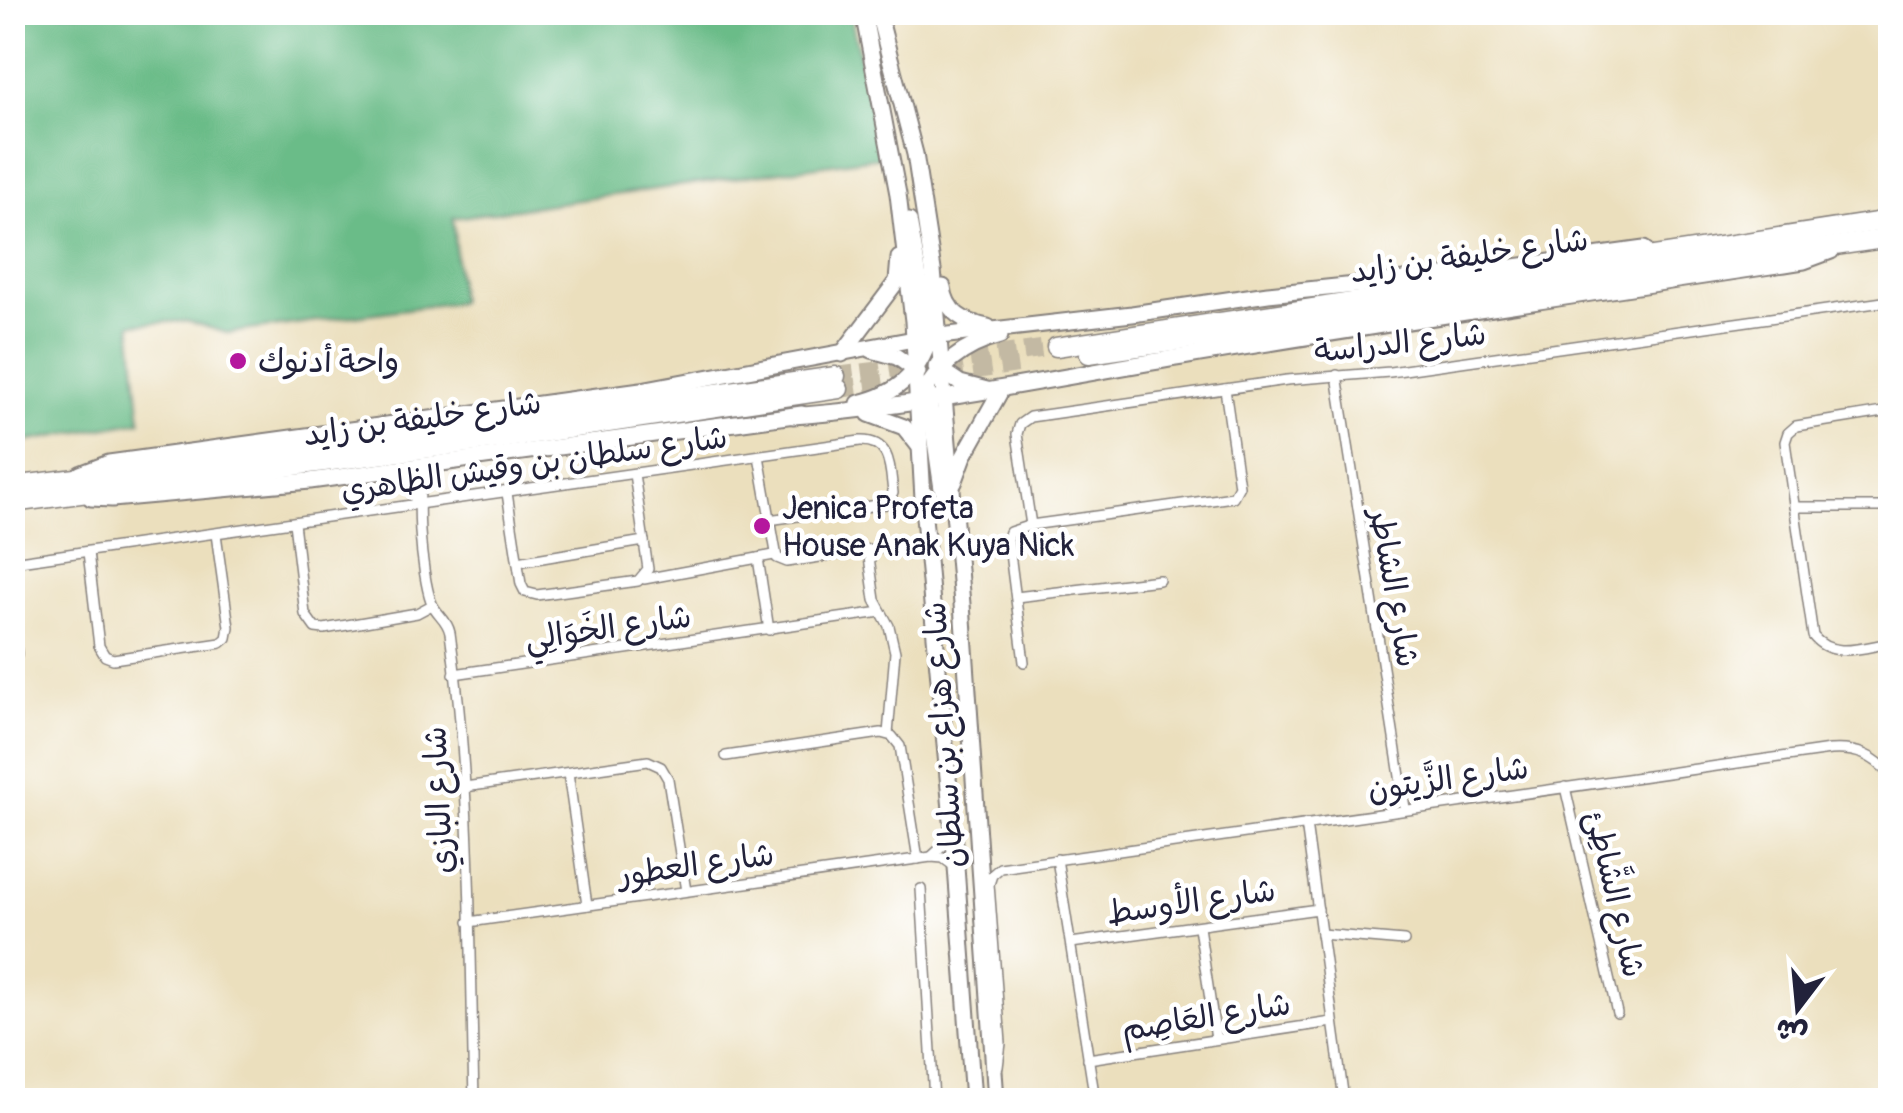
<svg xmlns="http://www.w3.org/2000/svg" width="1903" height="1113" viewBox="0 0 1903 1113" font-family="Pangolin,'Playpen Sans Arabic',sans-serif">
	<rect width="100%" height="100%" fill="#fff"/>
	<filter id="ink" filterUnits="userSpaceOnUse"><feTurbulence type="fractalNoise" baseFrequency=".01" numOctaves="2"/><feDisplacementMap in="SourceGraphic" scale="20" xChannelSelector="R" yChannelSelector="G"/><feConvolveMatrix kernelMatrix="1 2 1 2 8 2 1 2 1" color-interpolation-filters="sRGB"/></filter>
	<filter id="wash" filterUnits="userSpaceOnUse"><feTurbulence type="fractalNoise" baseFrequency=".0048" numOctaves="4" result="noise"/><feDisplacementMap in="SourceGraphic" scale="40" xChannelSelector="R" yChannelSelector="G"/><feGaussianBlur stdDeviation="2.25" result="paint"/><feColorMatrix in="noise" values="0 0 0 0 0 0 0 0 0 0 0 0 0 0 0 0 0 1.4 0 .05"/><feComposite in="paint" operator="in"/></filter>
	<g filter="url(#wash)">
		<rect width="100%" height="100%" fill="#ebdfbd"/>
		<polygon fill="#6abc88" stroke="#466f62" stroke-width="2.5" points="13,12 850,13 881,157 453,218 459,302 227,333 186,321 131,324 141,421 13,444"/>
	</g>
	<g filter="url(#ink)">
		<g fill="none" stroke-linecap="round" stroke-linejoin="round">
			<g stroke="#c3b9a3" stroke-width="18" stroke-dasharray="18 9" stroke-linecap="butt">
				<polyline points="836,376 1056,347"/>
				<polyline points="839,389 1017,364"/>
			</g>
			<defs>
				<g id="street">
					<polyline points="1337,375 1405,808"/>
					<path d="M1890,411l-94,15 -8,7 -3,9 28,194c19,24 51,11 77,7"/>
					<polyline points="759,456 777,558 787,562 899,545 926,554"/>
					<path d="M427,467c-15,18 -5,110 4,134 4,13 16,17 19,32 22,154 20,312 24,467"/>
					<polyline points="386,475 405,480 417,503"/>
					<polyline points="507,493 521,584 525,592 537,595 638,581 648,569 634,474"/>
					<polyline points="1794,507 1890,507"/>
					<polyline points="294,523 305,614 315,628 324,629 417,613 432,605"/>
					<polyline points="1031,525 1017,434 1020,424 1030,417 1287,380 1390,372 1890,301"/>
					<polyline points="868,550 875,600 889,626 895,652 888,734"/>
					<polyline points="88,552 99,646 105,656 113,659 221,643 227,638 229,627 216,534"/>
					<polyline points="758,558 769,630"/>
					<path d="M12,562l848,-121c32,-1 30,28 33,52l-7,11 -118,16"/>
					<polyline points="518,562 644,541"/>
					<polyline points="644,579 774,555"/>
					<polyline points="1016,597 1159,580"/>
					<polyline points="12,621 17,654 12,666"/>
					<polyline points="1024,662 1008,538 1010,532 1031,525 1233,497 1239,486 1225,389"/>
					<polyline points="454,674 881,612"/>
					<polyline points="726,756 881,733 892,736 900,746 918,859"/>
					<polyline points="568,773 587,905"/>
					<polyline points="465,787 648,761 661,767 668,779 686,891"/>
					<polyline points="1565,787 1617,1013"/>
					<polyline points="1306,824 1344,1100"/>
					<polyline points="931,857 945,844 951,832"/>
					<polyline points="1057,859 1095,1100"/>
					<polyline points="921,889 934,1100"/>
					<polyline points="469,922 931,857 943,858 954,866"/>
					<polyline points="1199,927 1216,1039"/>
					<polyline points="1321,934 1404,941"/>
					<polyline points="1071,943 1318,909"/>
					<polyline points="1088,1059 1332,1022"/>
					<path d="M998,1067l3,-24 -12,-159 3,-9 8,-7 830,-118c26,-2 44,5 60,25"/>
				</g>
				<g id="primary">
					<polyline points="863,12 898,194 913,321 924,517 955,853 973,1100"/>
					<polyline points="878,12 915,154 933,270 962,604 996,1100"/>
					<polyline points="909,221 921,288 926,341"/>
					<path d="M943,287c3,26 21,35 45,40"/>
					<polyline points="872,350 897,357 918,372"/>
					<polyline points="842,354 897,281 899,258"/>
					<polyline points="936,367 960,383 987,390"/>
					<polyline points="928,393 942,489"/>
					<path d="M919,400c18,-33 45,-55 81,-64"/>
					<path d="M859,403c41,-9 64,-33 73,-74"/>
					<polyline points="869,414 904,427 919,446"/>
					<path d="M793,416c132,-10 259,-38 389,-59 207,-34 415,-65 622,-96l27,-10"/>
					<polyline points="80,474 109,463 641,390 914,339 1132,314 1268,294 1463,274 1644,249"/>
					<polyline points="954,483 964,456 1001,390"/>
					<polyline points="91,498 112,499 310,481 802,414"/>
				</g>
				<g id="highway">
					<polyline points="1056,347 1890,220"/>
					<polyline points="1089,354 1890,238"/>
					<polyline points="12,486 427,434 836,376"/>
					<polyline points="12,503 507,438 839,389"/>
				</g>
			</defs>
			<use href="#street" stroke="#86807c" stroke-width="12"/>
			<use href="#primary" stroke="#86807c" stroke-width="19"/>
			<use href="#highway" stroke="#86807c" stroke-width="21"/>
			<use href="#street" stroke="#fff" stroke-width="9"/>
			<use href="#primary" stroke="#fff" stroke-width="15"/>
			<use href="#highway" stroke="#fff" stroke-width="18"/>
		</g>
	</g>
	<g fill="#b5179e" stroke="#fff" stroke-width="4">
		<circle cx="238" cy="361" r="10"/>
		<circle cx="762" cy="526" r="10"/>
	</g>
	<g text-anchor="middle" stroke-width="9" stroke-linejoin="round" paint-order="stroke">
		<g font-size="32" fill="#22223b" stroke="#fff">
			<text transform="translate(1469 255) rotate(-8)" y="11">شارع خليفة بن زايد</text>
			<text transform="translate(1400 342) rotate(-6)" y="11">شارع الدراسة</text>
			<text transform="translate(422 418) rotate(-8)" y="11">شارع خليفة بن زايد</text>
			<text transform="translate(534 463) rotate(-8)" y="11">شارع سلطان بن وقيش الظاهري</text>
			<text transform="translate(1395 588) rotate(80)" y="11">شارع الشاطر</text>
			<text transform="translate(608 627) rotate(-8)" y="11">شارع الخَوَالِي</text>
			<text transform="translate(943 735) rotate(-94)" y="11">شارع هزاع بن سلطان</text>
			<text transform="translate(1448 778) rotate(-8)" y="11">شارع الزَّيتون</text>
			<text transform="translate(438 800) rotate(-93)" y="11">شارع البازي</text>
			<text transform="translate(696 864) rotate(-8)" y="11">شارع العطور</text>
			<text transform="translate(1616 894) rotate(77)" y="11">شارع الشَّاطِئ</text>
			<text transform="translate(1191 901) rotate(-8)" y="11">شارع الأوسط</text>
			<text transform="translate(1206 1016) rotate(-9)" y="11">شارع العَاصِم</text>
		</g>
		<g font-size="32" fill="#22223b" stroke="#fff" text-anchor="start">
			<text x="258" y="372">واحة أدنوك</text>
			<text x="782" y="519">Jenica Profeta<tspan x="782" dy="37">House Anak Kuya Nick</tspan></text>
		</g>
	</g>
	<rect width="1903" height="1113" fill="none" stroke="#fff" stroke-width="50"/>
	<g transform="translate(1798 1008) rotate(196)" stroke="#ffffff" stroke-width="8" paint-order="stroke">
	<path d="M0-8L18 38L0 25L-18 38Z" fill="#22223b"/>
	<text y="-15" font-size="28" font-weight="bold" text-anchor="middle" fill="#22223b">ش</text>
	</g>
</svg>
